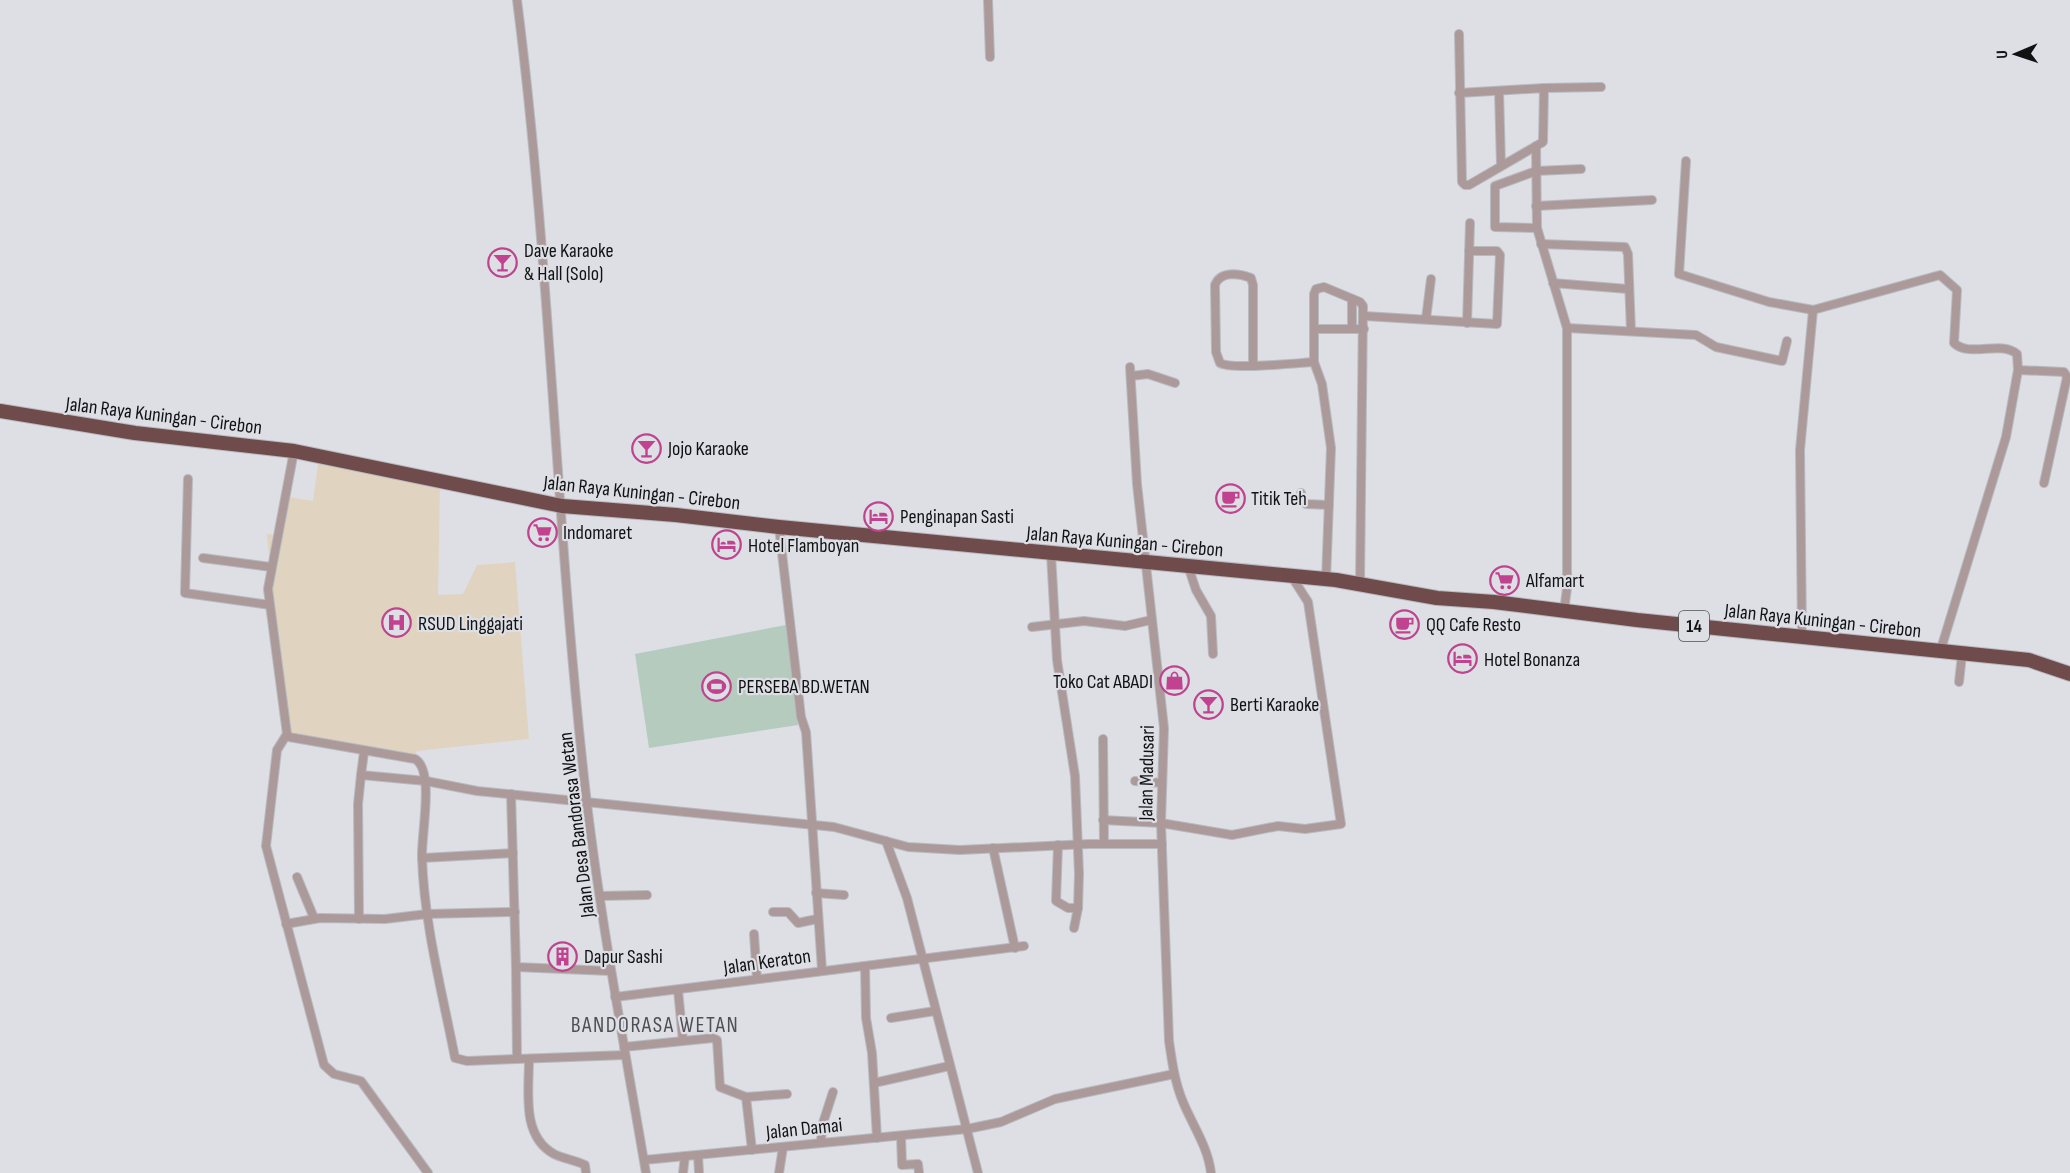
<svg xmlns="http://www.w3.org/2000/svg" width="2070" height="1173" viewBox="0 0 2070 1173" font-family="'Sofia Sans Condensed',sans-serif">
	<rect width="100%" height="100%" fill="#dddfe5"/>
	<polygon fill="#e0d4c0" points="318,464 440,485 438,595 463,594 477,565 515,562 529,739 417,751 414,758 293,738 284,723 267,534 280,535 288,497 313,501"/>
	<polygon fill="#b5cbbd" points="786,625 798,725 649,748 635,654"/>
	<g fill="none" stroke-linecap="round" stroke-linejoin="round">
		<defs>
			<g id="street">
				<path d="M517,0c34,267 39,537 70,804 15,124 38,246 59,369"/>
				<polyline points="988,0 990,57"/>
				<polyline points="1459,34 1462,182 1465,185 1469,185 1543,142 1544,88 1459,93"/>
				<polyline points="1544,88 1601,87"/>
				<polyline points="1499,91 1501,165"/>
				<polyline points="1536,146 1537,228 1567,328 1567,588 1564,611"/>
				<path d="M1686,161l-7,113 90,28 44,8 127,-35 17,15 -3,53c16,15 47,-3 63,11l1,16 -12,67 -66,215"/>
				<polyline points="1536,206 1652,200"/>
				<polyline points="1537,228 1495,227 1495,186 1536,171 1581,169"/>
				<polyline points="1541,244 1625,247 1628,254 1631,331"/>
				<polyline points="1553,283 1628,289"/>
				<polyline points="1352,299 1352,329"/>
				<polyline points="1364,316 1497,324 1500,255 1497,251 1469,251"/>
				<polyline points="1426,319 1431,279"/>
				<polyline points="1467,323 1470,223"/>
				<polyline points="1567,328 1696,335 1716,347 1782,361 1787,341"/>
				<polyline points="1314,329 1364,329"/>
				<path d="M1253,365v-80l-2,-7c-13,-5 -31,-7 -36,7l1,67 4,11c11,7 78,0 94,-1"/>
				<path d="M1130,367l7,117 27,244 -3,95 8,218c3,21 6,42 14,61 10,24 25,45 28,71"/>
				<polyline points="2018,370 2064,372 2067,377 2044,483"/>
				<polyline points="1131,376 1148,374 1175,383"/>
				<path d="M294,451l-26,138 19,145 2,3 126,22c20,11 6,76 7,98 2,67 20,134 33,201l12,3 50,-2"/>
				<polyline points="188,479 185,593 270,605"/>
				<polyline points="1301,493 1303,502 1306,504 1329,505"/>
				<polyline points="779,527 801,717 806,732 822,970"/>
				<polyline points="1051,554 1057,660 1075,776 1079,874 1078,908 1068,908 1056,901 1058,845"/>
				<polyline points="203,558 271,567"/>
				<polyline points="1188,566 1196,590 1211,616 1213,654"/>
				<polyline points="1326,580 1331,448 1322,384 1314,362 1314,294 1316,289 1324,287 1360,302 1363,306 1360,585"/>
				<polyline points="1032,627 1084,621 1125,626 1151,620"/>
				<polyline points="1802,635 1800,450 1813,310"/>
				<polyline points="1959,682 1962,655"/>
				<polyline points="287,734 277,750 266,846 324,1065 334,1074 361,1081 428,1173"/>
				<polyline points="1103,739 1104,844"/>
				<polyline points="361,775 364,752"/>
				<polyline points="1135,781 1162,783"/>
				<polyline points="511,794 516,967 610,971"/>
				<polyline points="1103,820 1161,823 1232,835 1278,826 1305,829 1341,824 1308,602 1292,577"/>
				<polyline points="886,841 907,898 978,1173"/>
				<polyline points="993,848 1015,948"/>
				<polyline points="422,858 513,853"/>
				<polyline points="297,877 314,918"/>
				<polyline points="816,893 844,895"/>
				<polyline points="600,896 647,895"/>
				<polyline points="773,912 788,912 798,923 817,919"/>
				<polyline points="359,919 358,804 361,775 426,781 477,791 834,827 908,847 960,850 1089,844 1162,844"/>
				<polyline points="286,924 320,918 385,919 427,914 515,912"/>
				<polyline points="1074,928 1078,908"/>
				<polyline points="754,934 757,979"/>
				<polyline points="865,966 866,1018 872,1053 877,1138"/>
				<polyline points="516,967 517,1059 625,1055"/>
				<polyline points="678,990 683,1041"/>
				<polyline points="615,997 1024,946"/>
				<polyline points="891,1018 935,1011"/>
				<polyline points="624,1047 713,1038 717,1040 720,1087 746,1097 787,1094"/>
				<path d="M529,1059c0,32 -8,77 25,95 10,5 21,6 31,11l1,8"/>
				<polyline points="874,1083 949,1066"/>
				<polyline points="746,1097 752,1150"/>
				<polyline points="901,1136 902,1165 918,1164 919,1173"/>
				<polyline points="821,1143 822,1126 833,1092"/>
				<polyline points="698,1155 699,1173"/>
				<polyline points="644,1160 967,1129 1001,1122 1055,1099 1174,1074"/>
				<polyline points="683,1173 685,1156"/>
				<polyline points="779,1173 783,1147"/>
			</g>
			<polyline id="highway" points="0,411 135,433 294,451 562,506 676,515 779,527 1336,580 1437,598 1494,602 1637,620 2029,660 2070,674"/>
		</defs>
		<use href="#street" stroke="#b8babf" stroke-width="10"/>
		<use href="#highway" stroke="#b8babf" stroke-width="16"/>
		<use href="#street" stroke="#ac9a9a" stroke-width="8"/>
		<use href="#highway" stroke="#6f4b4c" stroke-width="14"/>
	</g>
	<defs>
		<symbol id="bar-ring" viewBox="-11 -11 22 22"><circle r="9.5" fill="#dddfe5" stroke="#c14390" stroke-width="1.5"/><path d="M-6-5H6L.8 .8V4.5H3.5V6h-7V4.5H-.8V.8Z" fill="#c14390"/></symbol>
		<symbol id="cafe-ring" viewBox="-11 -11 22 22"><circle r="9.5" fill="#dddfe5" stroke="#c14390" stroke-width="1.5"/><path d="M-5.5-4.5H6V0H3Q3 3.5 0 3.5H-2.5Q-5.5 3.5-5.5 0ZM3-3.2v2h1.7v-2ZM-6 4.5H4V6H-6Z" fill="#c14390"/></symbol>
		<symbol id="hotel-ring" viewBox="-11 -11 22 22"><circle r="9.5" fill="#dddfe5" stroke="#c14390" stroke-width="1.5"/><path d="M-6-4.5h1.5V1H6V5H4.5V3h-9V5H-6ZM-4 0a1.8 1.8 0 1 1 3.6 0ZM.5 0V-2.5h3Q6-2.5 6 0Z" fill="#c14390"/></symbol>
		<symbol id="supermarket-ring" viewBox="-11 -11 22 22"><circle r="9.5" fill="#dddfe5" stroke="#c14390" stroke-width="1.5"/><path d="M-6-5.5h2.5l.6 2H6L4.5 2H-2.5L-4.4-4H-6ZM-1.5 3.2a1.3 1.3 0 1 0 .1 0ZM3 3.2a1.3 1.3 0 1 0 .1 0Z" fill="#c14390"/></symbol>
		<symbol id="hospital-ring" viewBox="-11 -11 22 22"><circle r="9.5" fill="#dddfe5" stroke="#c14390" stroke-width="1.5"/><path d="M-5-5h3v3.5h4V-5h3V5h-3V1.5h-4V5h-3Z" fill="#c14390"/></symbol>
		<symbol id="shop-ring" viewBox="-11 -11 22 22"><circle r="9.5" fill="#dddfe5" stroke="#c14390" stroke-width="1.5"/><path d="M-5-2.5h2.3a2.7 3.5 0 0 1 5.4 0H5L5.5 6h-11ZM-1.5-2.5h3a1.5 2.3 0 0 0-3 0Z" fill="#c14390"/></symbol>
		<symbol id="stadium-ring" viewBox="-11 -11 22 22"><circle r="9.5" fill="#dddfe5" stroke="#c14390" stroke-width="1.5"/><path d="M0-5a6.5 5 0 1 0 0 10a6.5 5 0 1 0 0-10ZM-3.5-1.8h7v3.6h-7Z" fill="#c14390"/></symbol>
		<symbol id="building-ring" viewBox="-11 -11 22 22"><circle r="9.5" fill="#dddfe5" stroke="#c14390" stroke-width="1.5"/><path d="M-4-6H4V6H1V3H-1V6H-4ZM-2.5-4.3h1.7v1.8h-1.7ZM.8-4.3h1.7v1.8H.8ZM-2.5-1h1.7V.8h-1.7ZM.8-1h1.7V.8H.8Z" fill="#c14390"/></symbol>
	</defs>
	<g fill-rule="evenodd">
		<use href="#bar-ring" x="486" y="246" width="33" height="33"/>
		<use href="#bar-ring" x="630" y="432" width="33" height="33"/>
		<use href="#cafe-ring" x="1214" y="482" width="33" height="33"/>
		<use href="#hotel-ring" x="862" y="500" width="33" height="33"/>
		<use href="#supermarket-ring" x="526" y="516" width="33" height="33"/>
		<use href="#hotel-ring" x="710" y="528" width="33" height="33"/>
		<use href="#supermarket-ring" x="1488" y="564" width="33" height="33"/>
		<use href="#hospital-ring" x="380" y="606" width="33" height="33"/>
		<use href="#cafe-ring" x="1388" y="608" width="33" height="33"/>
		<use href="#hotel-ring" x="1446" y="642" width="33" height="33"/>
		<use href="#shop-ring" x="1158" y="664" width="33" height="33"/>
		<use href="#stadium-ring" x="700" y="670" width="33" height="33"/>
		<use href="#bar-ring" x="1192" y="688" width="33" height="33"/>
		<use href="#building-ring" x="546" y="940" width="33" height="33"/>
	</g>
	<g text-anchor="middle" stroke-width="4.5" stroke-linejoin="round" paint-order="stroke">
		<rect fill="#dddfe5" stroke="#4e5053" stroke-width="1.5" x="1679" y="611" width="30" height="30" rx="4.5"/>
		<g font-size="18" font-weight="bold" fill="#111214">
			<text x="1694" y="632">14</text>
		</g>
		<g font-size="20" fill="#111214" stroke="#dddfe5" text-anchor="start">
			<text x="524" y="257">Dave Karaoke<tspan x="524" dy="23">&amp; Hall (Solo)</tspan></text>
			<text x="668" y="455">Jojo Karaoke</text>
			<text x="1251" y="505">Titik Teh</text>
			<text x="900" y="523">Penginapan Sasti</text>
			<text x="563" y="539">Indomaret</text>
			<text x="748" y="552">Hotel Flamboyan</text>
			<text x="1526" y="587">Alfamart</text>
			<text x="418" y="630">RSUD Linggajati</text>
			<text x="1426" y="631">QQ Cafe Resto</text>
			<text x="1484" y="666">Hotel Bonanza</text>
			<text x="1153" y="688" text-anchor="end">Toko Cat ABADI</text>
			<text x="738" y="693">PERSEBA BD.WETAN</text>
			<text x="1230" y="711">Berti Karaoke</text>
			<text x="584" y="963">Dapur Sashi</text>
		</g>
		<g font-size="20" fill="#111214" stroke="#dddfe5">
			<text transform="translate(164 415) rotate(7)" y="7">Jalan Raya Kuningan - Cirebon</text>
			<text transform="translate(642 492) rotate(6)" y="7">Jalan Raya Kuningan - Cirebon</text>
			<text transform="translate(1125 541) rotate(5)" y="7">Jalan Raya Kuningan - Cirebon</text>
			<text transform="translate(1823 620) rotate(6)" y="7">Jalan Raya Kuningan - Cirebon</text>
			<text transform="translate(1146 773) rotate(-89)" y="7">Jalan Madusari</text>
			<text transform="translate(576 825) rotate(-97)" y="7">Jalan Desa Bandorasa Wetan</text>
			<text transform="translate(767 961) rotate(-8)" y="7">Jalan Keraton</text>
			<text transform="translate(804 1128) rotate(-6)" y="7">Jalan Damai</text>
		</g>
		<g font-size="22" letter-spacing="1.5" fill="#4d4f54" stroke="#dddfe5">
			<text x="655" y="1032">BANDORASA WETAN</text>
		</g>
	</g>
	<g transform="translate(2016 54) rotate(268)" stroke="#dddfe5" stroke-width="4.5" paint-order="stroke">
	<path d="M0-4.5L10 22L0 15L-10 22Z" fill="#111214"/>
	<text y="-9" font-size="16" font-weight="bold" text-anchor="middle" fill="#111214">U</text>
	</g>
</svg>
